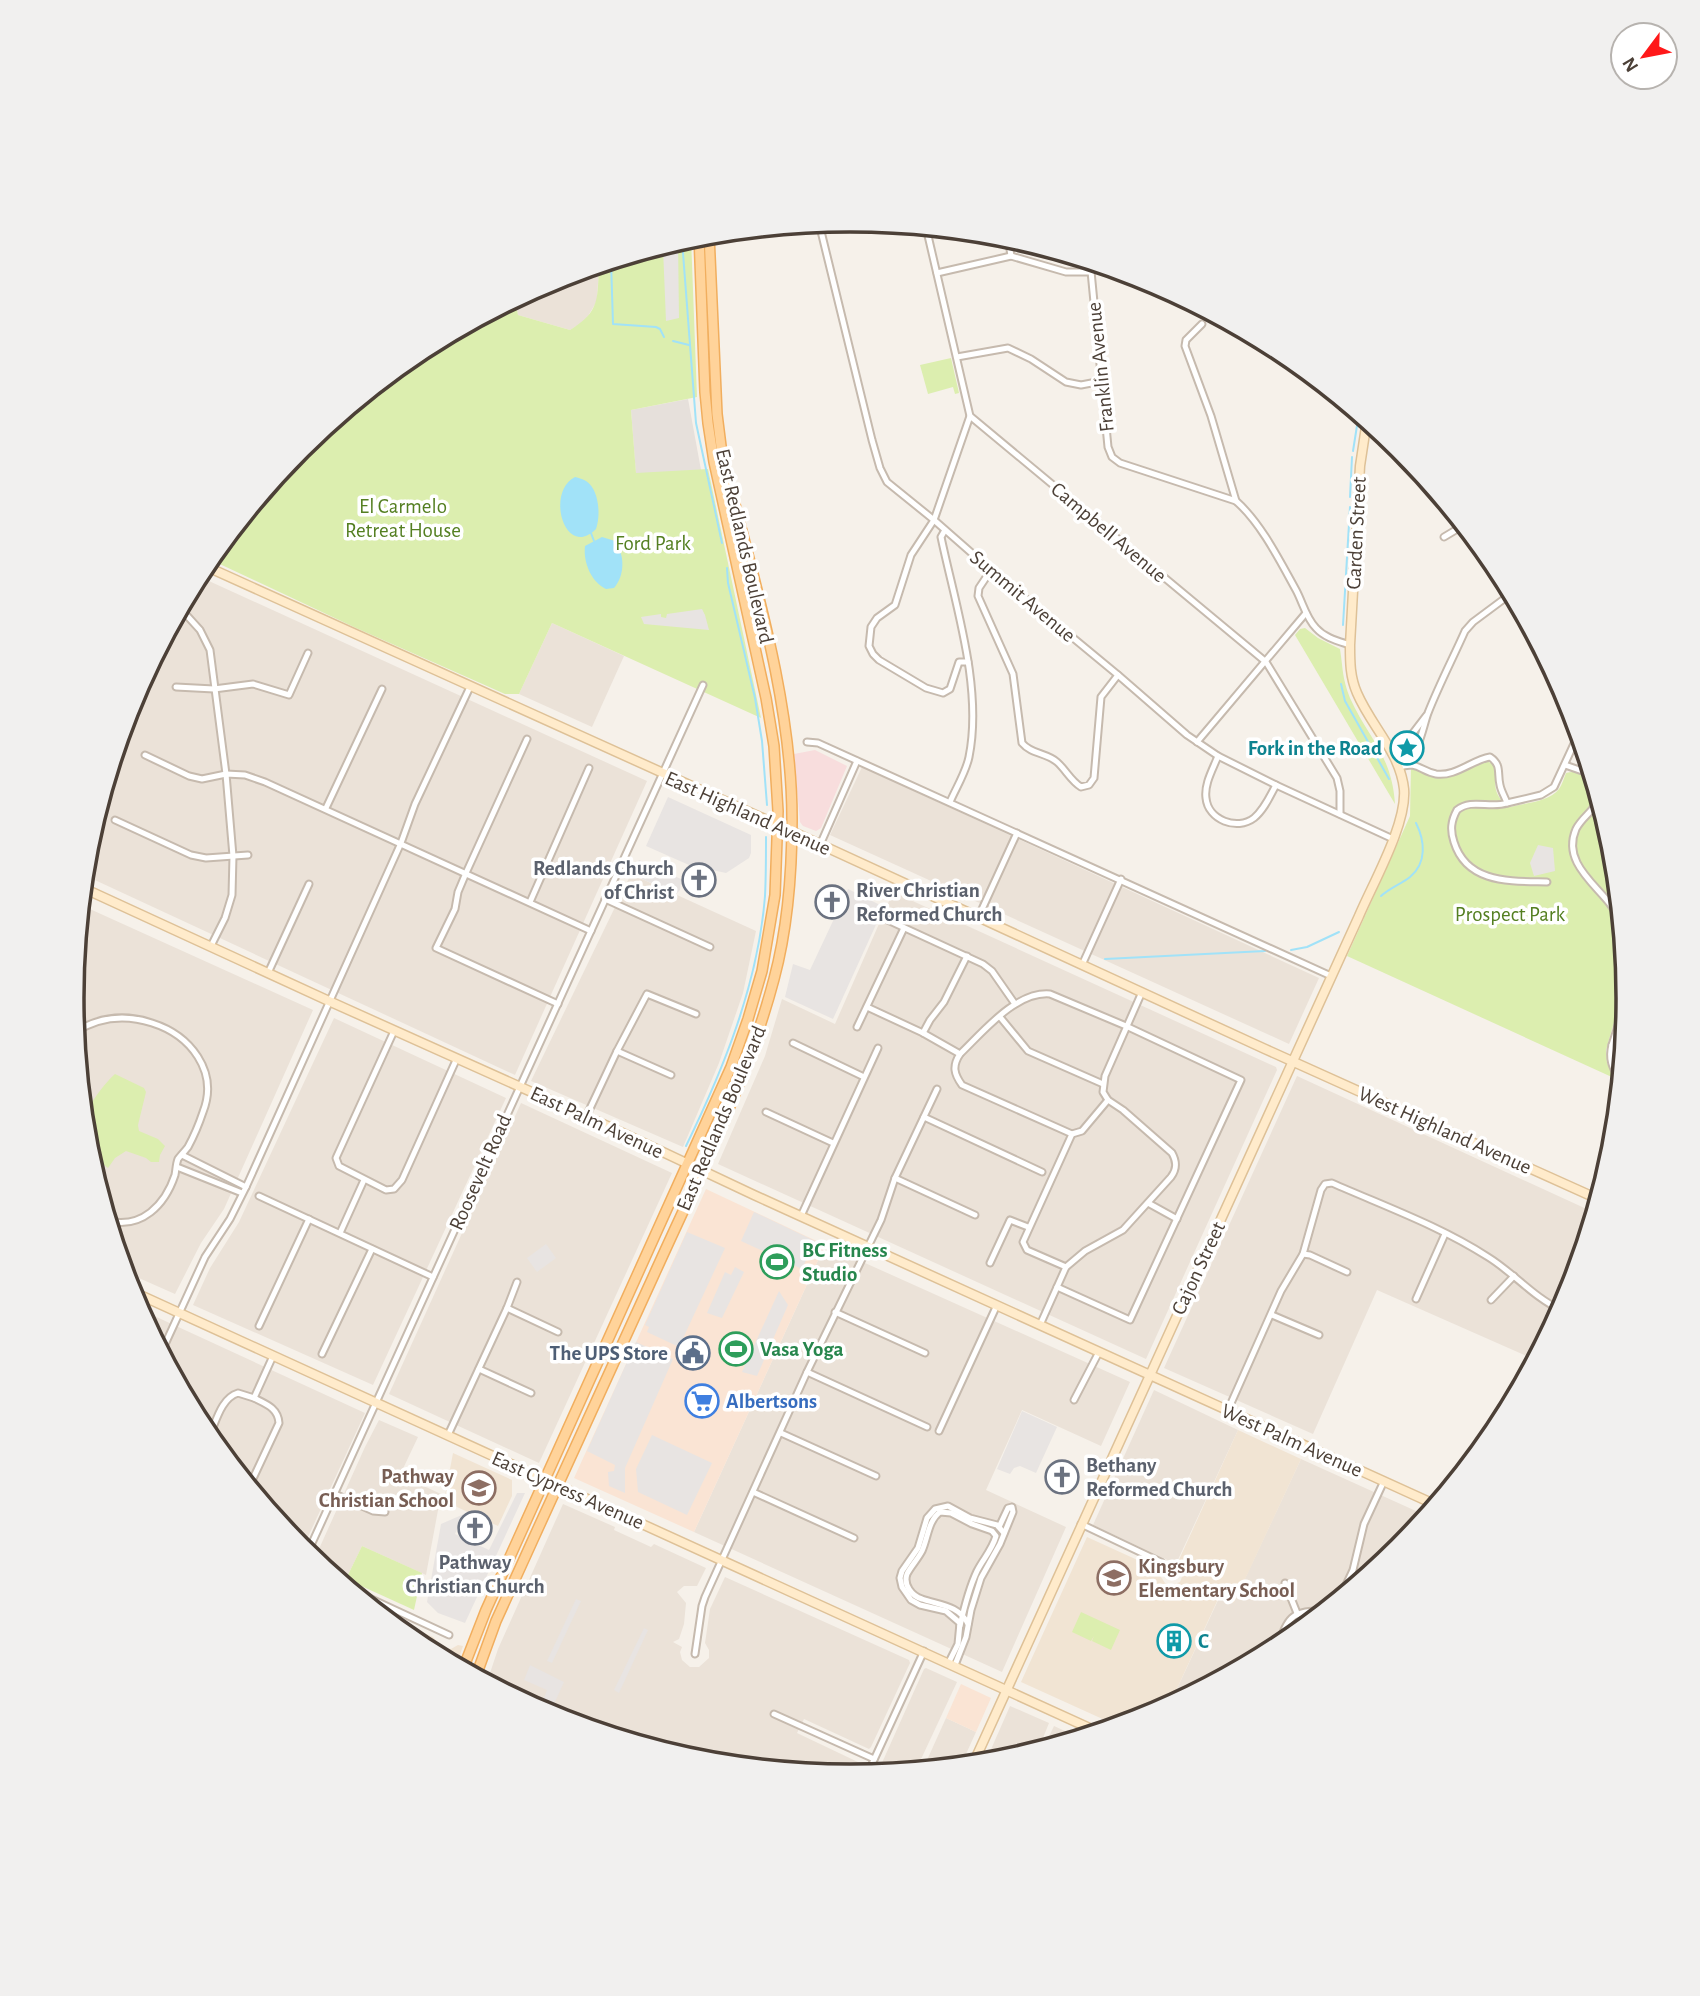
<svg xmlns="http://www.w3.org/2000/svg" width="1700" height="1996" viewBox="0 0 1700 1996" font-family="'Alegreya Sans',sans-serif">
	<rect width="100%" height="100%" fill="#f6f1ea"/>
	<g fill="#ebe2d8">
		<polygon points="599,265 597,301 585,321 570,330 518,315 515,299 553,279"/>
		<polygon points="198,576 647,781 515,1075 84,875 87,846 131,700"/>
		<polygon points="552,623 624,656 592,727 519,694"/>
		<polygon points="862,767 1319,978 1289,1044 830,835"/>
		<polygon points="631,874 756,931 743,993 719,1063 683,1147 531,1081"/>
		<polygon points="893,892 1276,1067 1277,1070 1146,1359 718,1164 765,1056 782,999 835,1024"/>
		<polygon points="81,905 313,1010 224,1209 201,1243 175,1294 123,1271 87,1149 72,998"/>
		<polygon points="334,1018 506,1098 373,1385 193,1305 210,1268 239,1222"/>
		<polygon points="1297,1076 1591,1211 1529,1357 1377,1290 1313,1434 1164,1368"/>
		<polygon points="521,1103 672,1173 539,1463 389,1394"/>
		<polygon points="825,1245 1130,1382 1101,1446 1022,1410 986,1490 1066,1527 1002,1672 694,1532"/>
		<polygon points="137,1308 365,1413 302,1550 203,1430"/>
		<polygon points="1154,1390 1238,1430 1176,1564 1093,1525"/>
		<polygon points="379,1420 418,1437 400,1475 441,1494 426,1575 362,1546 346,1579 327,1571 314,1560 365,1447"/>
		<polygon points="1301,1459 1427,1516 1400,1549 1282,1645 1169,1706 1220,1596 1234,1602"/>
		<polygon points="563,1504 615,1527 614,1530 651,1547 654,1544 706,1568 697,1586 684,1586 677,1592 686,1603 684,1624 679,1639 673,1642 682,1647 680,1652 682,1660 690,1667 699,1667 709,1658 709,1650 705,1643 710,1609 725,1577 909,1660 910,1663 871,1747 869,1749 804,1719 797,1733 860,1763 861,1769 858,1775 850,1776 698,1761 552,1717 487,1682 498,1649"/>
		<polygon points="926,1668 957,1682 916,1770 877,1774 924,1669"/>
		<polygon points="1010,1706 1049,1723 1043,1738 1037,1751 1001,1761 985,1763"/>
		<polygon points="946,1718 976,1732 961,1765 923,1769"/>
		<polygon points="1054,1726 1080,1738 1043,1749"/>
	</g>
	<g fill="#fae4d4">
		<polygon points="706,1189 825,1245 694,1532 574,1478"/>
		<polygon points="961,1684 991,1698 976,1732 946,1718"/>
	</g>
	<polygon fill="#e6e0db" points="688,399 701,470 636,474 631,410"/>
	<g fill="#f1e4d3">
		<polygon points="1238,1430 1301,1459 1234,1603 1219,1597 1169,1706 1147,1717 1118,1726 1021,1682 1087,1537 1155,1568 1165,1583 1172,1585 1180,1582 1184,1572 1178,1562"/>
		<polygon points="453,1453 512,1480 512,1496 498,1526 444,1501"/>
		<polygon points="377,1611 433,1637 442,1647 451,1649 458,1645 463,1646 456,1666 417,1645"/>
	</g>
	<polygon fill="#f8dddd" points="815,750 847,766 821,828 816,831 803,826 800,822 794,754"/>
	<g fill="#dceeaf">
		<path d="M691,237l6,160 -66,13 5,63 72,-4 53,249 -209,-95 -33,71h-14l-149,-66 -147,-69 91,-112 118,-96 97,-52 3,16 52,15c31,-19 27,-32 29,-65z"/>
		<polygon points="951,358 959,393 955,394 953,387 928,394 920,365"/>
		<path d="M1305,628l13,10 22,11c3,19 2,29 10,49 18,40 42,57 45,106l-100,-169 5,-6z"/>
		<path d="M1483,761c20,2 10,16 13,29 2,7 6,11 10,16l4,1c15,-4 39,-5 49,-18 3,-4 5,-11 7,-16 9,-3 17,1 26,3l21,71 13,132h-5l-4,33 -11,38 1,13 7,15 -267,-122 63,-140 1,-49c32,19 42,9 72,-6z"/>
		<path d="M115,1074l29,14 2,4 -8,33 1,6 19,8 7,7 -5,9 -1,7h-8l-5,-4 -20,-7 -11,7 -7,10 -21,-16c-1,-9 -4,-21 -3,-29 1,-15 20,-39 31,-49z"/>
		<polygon points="362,1546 422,1573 414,1610 346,1579"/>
		<polygon points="1081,1612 1120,1630 1111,1650 1092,1641 1094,1636 1091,1641 1072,1632"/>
	</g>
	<g fill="#e8e4e2">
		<polygon points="678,241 679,318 666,321 663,248 658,247"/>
		<polygon points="702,609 705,615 709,630 644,624 641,617 661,614 661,617 666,618 667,614"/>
		<polygon points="668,797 751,835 751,853 749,858 726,873 689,865 646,846"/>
		<polygon points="1538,845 1553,848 1555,871 1534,876 1530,863"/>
		<polygon points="639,860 681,879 680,890 676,894 633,875"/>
		<polygon points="848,889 884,907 833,1019 785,997 793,964 810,970"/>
		<polygon points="754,1212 815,1241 802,1269 741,1241"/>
		<polygon points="687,1232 725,1248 679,1347 647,1332 649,1327 645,1325"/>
		<polygon points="546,1244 556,1258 537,1272 527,1258"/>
		<polygon points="735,1267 744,1272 722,1318 707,1313 725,1272 731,1275"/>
		<polygon points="779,1291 788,1305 757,1376 742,1372"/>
		<polygon points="636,1342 673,1359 625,1468 625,1493 609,1486 608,1472 614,1471 615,1465 587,1451"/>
		<polygon points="1022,1411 1057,1427 1036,1473 1020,1466 1014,1468 1010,1474 997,1469"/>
		<polygon points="652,1435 712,1463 687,1515 638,1492 636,1469"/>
		<polygon points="517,1493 525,1493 465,1623 438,1613 427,1602 441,1524 464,1514 455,1534 489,1550"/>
		<polygon points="576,1599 581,1601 552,1663 547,1661"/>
		<polygon points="644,1628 648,1630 619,1693 614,1690"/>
		<polygon points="412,1634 419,1635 451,1657 449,1662 417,1645 406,1635"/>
		<polygon points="530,1665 564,1682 549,1715 539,1710 547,1690 524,1680"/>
	</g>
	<g fill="#a1e2f8">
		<path d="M575,477c4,1 8,2 11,4 13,8 15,34 10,48 -31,31 -51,-37 -21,-52z"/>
		<path d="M602,537l13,4c10,14 10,34 -1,47l-8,1c-15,-7 -23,-27 -21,-43z"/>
	</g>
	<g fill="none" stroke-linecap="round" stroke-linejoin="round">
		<g stroke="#a1e2f8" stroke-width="2">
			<polyline points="682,240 696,423 722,543"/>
			<polyline points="611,261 613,324 656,327 660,329 664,337"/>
			<polyline points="673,341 689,345"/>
			<polyline points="1353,451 1359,413"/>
			<polyline points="1350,497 1352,457"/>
			<polyline points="591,533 594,541"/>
			<polyline points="727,568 728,583 755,698 762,741 767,805"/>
			<polyline points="1343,625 1350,507"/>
			<polyline points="1341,684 1345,701 1389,779"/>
			<path d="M1381,896c9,-8 20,-12 29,-19 17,-14 15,-36 6,-54"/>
			<polyline points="1291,950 1307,947 1339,932"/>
			<polyline points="1105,959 1265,951"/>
			<path d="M686,1146c38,-78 72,-162 79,-250 1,-19 1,-39 1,-59"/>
		</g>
		<defs>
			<g id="street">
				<polyline points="819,223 872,440 880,468 887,482 934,520 991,570 1118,675 1187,735 1218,756 1276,785 1393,839"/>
				<polyline points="926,227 970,416 1266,662 1337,778 1340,791 1340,814"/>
				<polyline points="1008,236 1011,256"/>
				<path d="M1090,261l18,186 4,10 8,6 116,38c25,22 44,60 60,89 7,13 10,28 20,38 9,10 22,13 34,17"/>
				<polyline points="937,273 1011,256 1066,272 1091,272"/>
				<polyline points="1202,324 1186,340 1185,346 1211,416 1236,501"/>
				<polyline points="957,357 1008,348 1031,359 1066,382 1081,385 1102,381"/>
				<path d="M945,530l-4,7c14,67 42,151 28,220 -3,15 -13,31 -19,45"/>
				<polyline points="1444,537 1464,525"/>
				<path d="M991,570l-12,18 -1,8 35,78 9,69c9,11 25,10 35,19 9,8 14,19 24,25l8,-2 5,-7 7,-81 17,-22"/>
				<polyline points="180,608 200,630 210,650 226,774 233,856 232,895 225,918 211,946"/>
				<polyline points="968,662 959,662 950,689 943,693 926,688 879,660 873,654 869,646 871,627 877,618 895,605 911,555 934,520 970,416"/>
				<polyline points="176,687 214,689 253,684 289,695 308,653"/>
				<polyline points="527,739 466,873 458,892 455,909 436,948 558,1004"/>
				<polyline points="807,742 818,743 1331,976"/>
				<polyline points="1197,742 1306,613"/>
				<polyline points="1390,749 1413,733 1426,716"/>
				<polyline points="145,755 189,776 202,779 226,774 245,775 265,782 591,931"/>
				<path d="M1218,756c-5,13 -14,28 -12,42 2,22 31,33 48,20 10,-8 16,-22 22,-33"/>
				<path d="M1404,763c16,-12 18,-33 24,-50 11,-28 25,-55 37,-82l8,-9 39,-29"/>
				<polyline points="1565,765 1591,774"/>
				<path d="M1399,767c19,-6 21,4 37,7 19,3 36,-14 54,-17 12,8 7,16 10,28 1,6 5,12 7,18l34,-8 13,-8 25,-54"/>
				<path d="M1599,799c-5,12 -17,18 -23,30 -14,32 18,54 34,75 6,7 9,16 11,25"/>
				<path d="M1507,803c-17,6 -35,-5 -50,7 -6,11 -7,20 -3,32 13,42 57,39 93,40"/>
				<polyline points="326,808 382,689"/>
				<polyline points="115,820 191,855 206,858 248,855"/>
				<polyline points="820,845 857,761"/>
				<polyline points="605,899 710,947"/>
				<polyline points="530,902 589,768"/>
				<polyline points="881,917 983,964 992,971 1015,1004"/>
				<polyline points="978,918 1017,833"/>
				<polyline points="1082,965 1121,879"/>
				<polyline points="268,973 309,884"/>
				<polyline points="867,1007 923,1033 960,1054"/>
				<polyline points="1000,1017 1028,1051 1103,1084"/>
				<polyline points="857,1027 904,928"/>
				<polyline points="394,1031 336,1158 339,1166 386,1190 394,1189 402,1180 457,1058"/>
				<path d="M75,1032c24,-15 50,-18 77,-9 38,12 67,48 51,89 -4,12 -9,24 -15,35 -3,4 -7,8 -10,12 -2,5 -2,11 -3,16 -10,30 -33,54 -67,46"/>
				<polyline points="923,1033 930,1020 944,1002 967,956"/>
				<polyline points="793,1043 864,1077"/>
				<path d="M1612,1045c8,-23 13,-45 14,-70"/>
				<polyline points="617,1051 671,1075"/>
				<path d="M1620,1081c-7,-13 -12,-21 -8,-36l11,5"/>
				<polyline points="766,1112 833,1143"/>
				<polyline points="586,1117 617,1051 647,994 696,1014"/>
				<polyline points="924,1117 1042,1172"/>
				<polyline points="182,1155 246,1187"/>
				<polyline points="177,1167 242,1193"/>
				<polyline points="895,1178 975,1215"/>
				<polyline points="259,1196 433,1277"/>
				<polyline points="1148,1203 1177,1219"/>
				<polyline points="801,1216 878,1048"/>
				<polyline points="340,1233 364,1180"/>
				<polyline points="1303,1254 1310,1255 1347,1272"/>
				<polyline points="990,1263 1010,1220 1028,1227"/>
				<polyline points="1066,1267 1027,1250 1023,1242 1072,1134 1082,1131 1108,1100"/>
				<path d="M1057,1287l73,33 111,-240 -115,-54 -76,-32c-34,-3 -67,38 -90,60 -8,12 -6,20 2,31l110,49"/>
				<polyline points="1416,1299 1445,1234"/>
				<polyline points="1491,1300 1514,1276"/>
				<polyline points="507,1308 558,1332"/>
				<polyline points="835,1312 925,1353"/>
				<polyline points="1272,1315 1319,1335"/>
				<path d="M1040,1325l26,-58 19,-16 38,-21 48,-53c6,-8 6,-15 1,-24l-49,-43 -15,-10 -5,-8 2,-16 37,-84"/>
				<polyline points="259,1326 309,1219"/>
				<polyline points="1541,1348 1578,1267"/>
				<polyline points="161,1353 205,1257 230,1219 246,1187 401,843 415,804 470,687"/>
				<polyline points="322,1354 372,1249"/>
				<polyline points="479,1369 531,1393"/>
				<polyline points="807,1372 927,1427"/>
				<polyline points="1074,1400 1099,1352"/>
				<path d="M1228,1410l53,-119 22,-37 18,-64 4,-6 7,-1c52,23 108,43 156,74 26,16 45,40 73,53"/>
				<polyline points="939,1431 997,1305"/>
				<polyline points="781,1433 876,1476"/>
				<polyline points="448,1435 507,1308 517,1282"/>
				<path d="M209,1437c7,-15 12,-39 29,-44l16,5 19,-42"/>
				<path d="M249,1487l30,-64c-1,-15 -13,-19 -25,-25"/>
				<polyline points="753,1492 854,1538"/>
				<polyline points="335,1494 373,1511 385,1512"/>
				<polyline points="1081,1524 1161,1562 1173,1573"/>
				<polyline points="307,1554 703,685"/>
				<polyline points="1285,1583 1297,1613"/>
				<polyline points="350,1589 449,1635"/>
				<polyline points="1340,1598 1353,1570 1364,1524 1384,1481"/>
				<path d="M960,1626c4,-18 9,-38 17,-55 6,-12 15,-21 19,-35l-4,-5 -20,-7 -21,-11 -11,-1c-12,9 -12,26 -18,39 -4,8 -11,15 -15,23 -4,11 5,22 15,25 17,6 37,6 46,25"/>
				<path d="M1276,1649c14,-33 12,-37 50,-39"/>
				<polyline points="695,1654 702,1606 705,1597 807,1372 881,1220 895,1178 937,1089"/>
				<polyline points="949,1662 958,1644 960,1623 946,1611 920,1605 911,1600 902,1587 900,1578 902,1571 918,1548 927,1518 935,1509 948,1506 970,1518 997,1525 1004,1533"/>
				<polyline points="955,1665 966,1637 971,1610 981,1578 1000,1544 1013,1512 1012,1507 1008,1508 999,1527"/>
				<polyline points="774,1714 874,1759"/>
				<polyline points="867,1775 924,1651"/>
			</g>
			<g id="secondary">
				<polyline points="203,565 778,825 1265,1049 1598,1199"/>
				<polyline points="83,888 331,1002 614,1129 754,1195 1436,1505"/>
				<polyline points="129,1290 1098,1732"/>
				<path d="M973,1764l386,-848c14,-33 48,-92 45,-127 -4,-37 -33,-63 -47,-96 -7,-16 -7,-31 -7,-48l10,-179 7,-46"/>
			</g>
			<g id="primary">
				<polyline points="463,1669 486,1610 731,1067 748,1019 762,971 775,895 778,811 774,746 766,698 714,462 708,423 705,392 699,235"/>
				<path d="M476,1676l20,-55c52,-115 105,-230 157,-344 44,-98 94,-195 121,-298 14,-52 18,-108 18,-160 0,-121 -41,-248 -70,-365l-5,-40 -8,-180"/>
			</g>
		</defs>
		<use href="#street" stroke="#c6baae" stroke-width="9"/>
		<use href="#secondary" stroke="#dec197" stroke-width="11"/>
		<use href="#primary" stroke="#f1ae5e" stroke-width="12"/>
		<use href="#street" stroke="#fff" stroke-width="5"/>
		<use href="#secondary" stroke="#ffebcb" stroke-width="8"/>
		<use href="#primary" stroke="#ffd39a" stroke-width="9"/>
	</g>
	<defs>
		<symbol id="sight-ring" viewBox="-11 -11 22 22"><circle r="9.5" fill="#fff" stroke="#0f9aa8" stroke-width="1.5"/><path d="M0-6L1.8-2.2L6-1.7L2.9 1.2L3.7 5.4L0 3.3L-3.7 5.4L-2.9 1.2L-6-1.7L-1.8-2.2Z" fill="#0f9aa8"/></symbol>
		<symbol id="church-ring" viewBox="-11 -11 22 22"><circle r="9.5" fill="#fff" stroke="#6b7280" stroke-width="1.5"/><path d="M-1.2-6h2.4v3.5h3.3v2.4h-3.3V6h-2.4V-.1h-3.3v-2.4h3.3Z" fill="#6b7280"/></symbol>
		<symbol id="stadium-ring" viewBox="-11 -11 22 22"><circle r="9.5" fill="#fff" stroke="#2e9e5b" stroke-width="1.5"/><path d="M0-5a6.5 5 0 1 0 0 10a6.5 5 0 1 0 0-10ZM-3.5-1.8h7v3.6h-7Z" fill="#2e9e5b"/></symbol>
		<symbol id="civic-ring" viewBox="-11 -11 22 22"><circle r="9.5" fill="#fff" stroke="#5c6f8a" stroke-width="1.5"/><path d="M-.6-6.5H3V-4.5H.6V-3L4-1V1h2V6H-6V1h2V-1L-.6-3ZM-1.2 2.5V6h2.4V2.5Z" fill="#5c6f8a"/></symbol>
		<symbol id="supermarket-ring" viewBox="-11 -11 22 22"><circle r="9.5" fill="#fff" stroke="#3f7fe0" stroke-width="1.5"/><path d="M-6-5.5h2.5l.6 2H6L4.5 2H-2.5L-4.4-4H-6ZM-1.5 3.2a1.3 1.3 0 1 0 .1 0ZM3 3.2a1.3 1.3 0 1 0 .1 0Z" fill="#3f7fe0"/></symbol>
		<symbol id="school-ring" viewBox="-11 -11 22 22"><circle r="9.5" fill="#fff" stroke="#8d6e63" stroke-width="1.5"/><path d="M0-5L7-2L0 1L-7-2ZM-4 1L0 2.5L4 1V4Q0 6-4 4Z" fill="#8d6e63"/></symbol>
		<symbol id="building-ring" viewBox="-11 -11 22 22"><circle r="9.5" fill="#fff" stroke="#0f9aa8" stroke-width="1.5"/><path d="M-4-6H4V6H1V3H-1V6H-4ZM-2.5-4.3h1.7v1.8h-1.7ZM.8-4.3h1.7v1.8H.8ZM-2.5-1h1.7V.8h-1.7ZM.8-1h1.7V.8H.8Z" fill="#0f9aa8"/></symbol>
	</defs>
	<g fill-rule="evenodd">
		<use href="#sight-ring" x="1388" y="729" width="38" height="38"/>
		<use href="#church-ring" x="680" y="861" width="38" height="38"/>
		<use href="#church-ring" x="813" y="883" width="38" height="38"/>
		<use href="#stadium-ring" x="758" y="1243" width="38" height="38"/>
		<use href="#stadium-ring" x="717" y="1330" width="38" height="38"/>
		<use href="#civic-ring" x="674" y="1334" width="38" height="38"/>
		<use href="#supermarket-ring" x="683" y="1382" width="38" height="38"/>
		<use href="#church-ring" x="1043" y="1458" width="38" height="38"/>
		<use href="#school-ring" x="460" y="1469" width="38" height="38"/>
		<use href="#church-ring" x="456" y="1509" width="38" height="38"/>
		<use href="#school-ring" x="1095" y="1559" width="38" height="38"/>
		<use href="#building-ring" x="1155" y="1622" width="38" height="38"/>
	</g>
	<g text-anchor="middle" stroke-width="7" stroke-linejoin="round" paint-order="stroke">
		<g font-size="21" fill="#4c4037" stroke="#fff">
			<text transform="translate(1100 367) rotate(-96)" y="7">Franklin Avenue</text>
			<text transform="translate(1109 532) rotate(40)" y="7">Campbell Avenue</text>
			<text transform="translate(1356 533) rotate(-87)" y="7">Garden Street</text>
			<text transform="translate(745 546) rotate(77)" y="7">East Redlands Boulevard</text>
			<text transform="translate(1023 596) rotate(40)" y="7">Summit Avenue</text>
			<text transform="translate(748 813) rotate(24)" y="7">East Highland Avenue</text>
			<text transform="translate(721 1118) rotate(-67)" y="7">East Redlands Boulevard</text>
			<text transform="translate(597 1122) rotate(25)" y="7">East Palm Avenue</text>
			<text transform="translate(1445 1130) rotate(24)" y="7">West Highland Avenue</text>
			<text transform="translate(480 1172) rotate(-66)" y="7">Roosevelt Road</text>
			<text transform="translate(1198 1268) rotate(-65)" y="7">Cajon Street</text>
			<text transform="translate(1292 1440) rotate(24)" y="7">West Palm Avenue</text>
			<text transform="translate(568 1490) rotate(24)" y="7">East Cypress Avenue</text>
		</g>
		<g font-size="21" fill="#547f21" stroke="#fff">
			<text x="403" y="513">El Carmelo<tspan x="403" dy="24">Retreat House</tspan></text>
			<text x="653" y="550">Ford Park</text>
			<text x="1510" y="921">Prospect Park</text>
		</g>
		<g font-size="21" font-weight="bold" fill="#0d838f" stroke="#fff" text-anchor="end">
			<text x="1382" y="755">Fork in the Road</text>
			<text x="1198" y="1648" text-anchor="start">C</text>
		</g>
		<g font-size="21" font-weight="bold" fill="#5b616d" stroke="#fff" text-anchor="start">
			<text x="674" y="875" text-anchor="end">Redlands Church<tspan x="674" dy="24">of Christ</tspan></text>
			<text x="856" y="897">River Christian<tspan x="856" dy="24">Reformed Church</tspan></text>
			<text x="1086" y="1472">Bethany<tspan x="1086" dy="24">Reformed Church</tspan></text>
			<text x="475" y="1569" text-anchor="middle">Pathway<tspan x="475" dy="24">Christian Church</tspan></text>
		</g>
		<g font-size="21" font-weight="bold" fill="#27864d" stroke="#fff" text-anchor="start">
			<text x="802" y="1257">BC Fitness<tspan x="802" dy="24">Studio</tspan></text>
			<text x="760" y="1356">Vasa Yoga</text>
		</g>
		<g font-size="21" font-weight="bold" fill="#4e5e75" stroke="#fff" text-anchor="end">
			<text x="668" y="1360">The UPS Store</text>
		</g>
		<g font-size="21" font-weight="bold" fill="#366cbe" stroke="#fff" text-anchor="start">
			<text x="726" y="1408">Albertsons</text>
		</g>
		<g font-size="21" font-weight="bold" fill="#785e54" stroke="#fff" text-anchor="end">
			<text x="454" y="1483">Pathway<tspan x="454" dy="24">Christian School</tspan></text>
			<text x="1138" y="1573" text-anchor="start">Kingsbury<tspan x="1138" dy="24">Elementary School</tspan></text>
		</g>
	</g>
	<path d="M0 0H1700V1996H0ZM84 998a766 766 0 1 1 1532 0a766 766 0 1 1-1532 0Z" fill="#f1f0ef" fill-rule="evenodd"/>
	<path fill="none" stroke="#4c4037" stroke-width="3.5" d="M84 998a766 766 0 1 1 1532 0a766 766 0 1 1-1532 0Z"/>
	<g transform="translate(1644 56) rotate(238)"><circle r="33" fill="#ffffff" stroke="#b7b3af" stroke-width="2"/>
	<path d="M0-5L12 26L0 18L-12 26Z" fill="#ff1819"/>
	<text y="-10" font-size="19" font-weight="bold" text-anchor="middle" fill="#4c4037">N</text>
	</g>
</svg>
